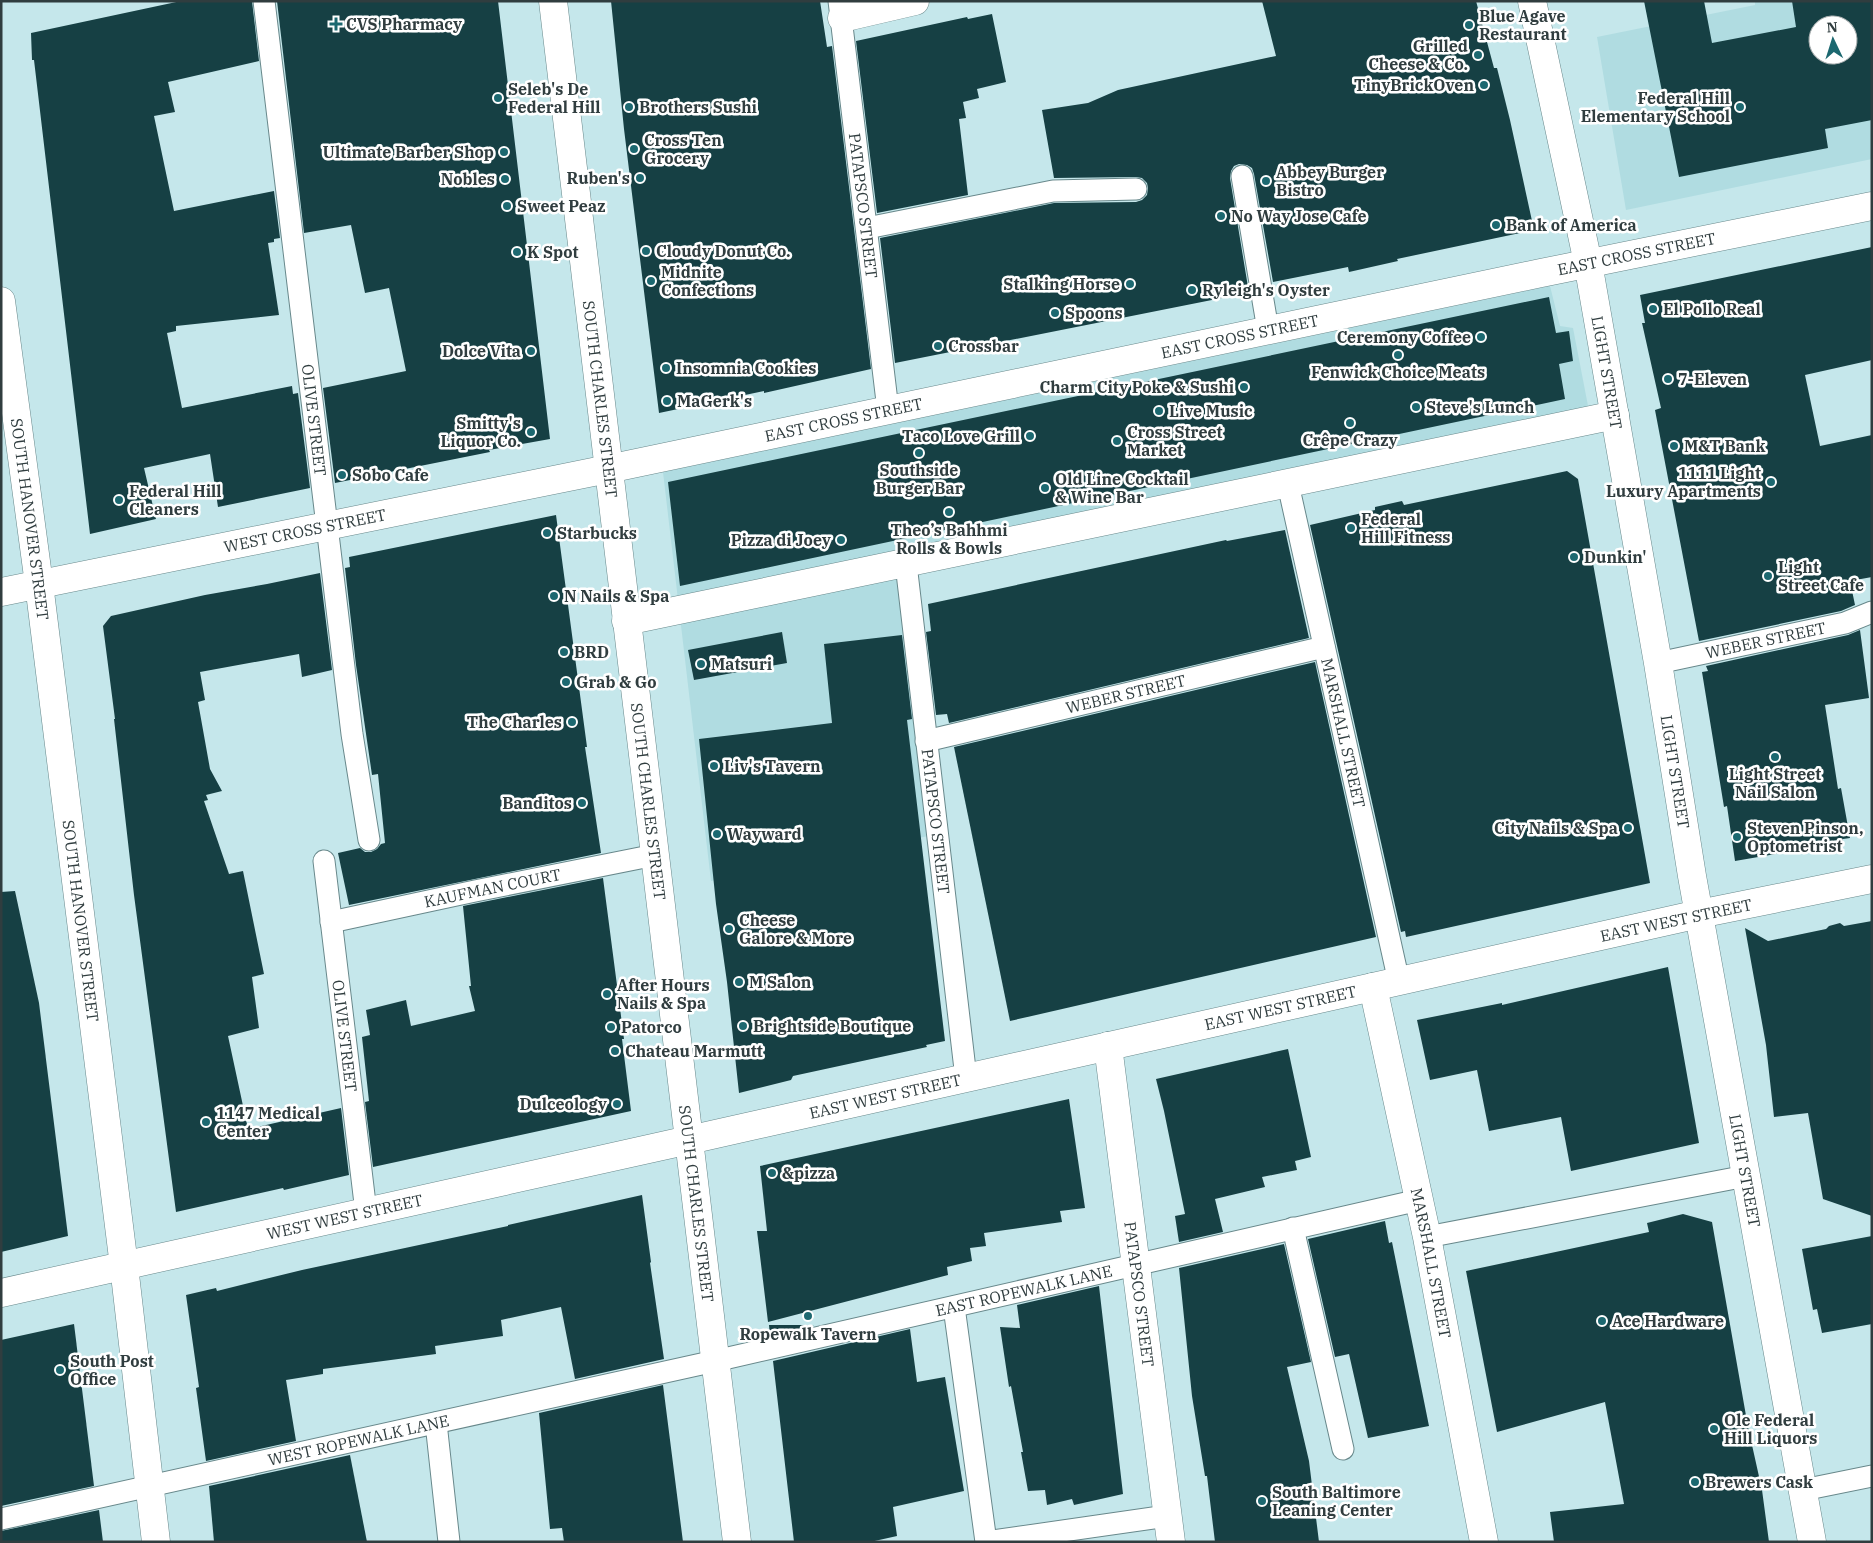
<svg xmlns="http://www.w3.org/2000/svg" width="1873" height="1543" viewBox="0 0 1873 1543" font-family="'IBM Plex Serif',serif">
	<rect width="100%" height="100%" fill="#c5e7eb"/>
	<g fill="#b0dce1" fill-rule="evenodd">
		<path d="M1755,1h117v158l-246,51 -29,-173 158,-32zM1818,25h30v30h-30z"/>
		<polygon points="1550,286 1560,326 1573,328 1589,411 894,554 928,836 711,881 663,472"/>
	</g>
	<g fill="#164044" fill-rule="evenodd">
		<polygon points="181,1 252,1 259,61 168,82 175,112 154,116 174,211 274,191 280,238 274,239 274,242 268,243 279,315 176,326 176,331 167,333 182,408 292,386 293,394 298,393 310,488 218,507 210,454 144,468 156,519 90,534 34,60 32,60 31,33"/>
		<polygon points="277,1 498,1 550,439 489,450 490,452 335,483 323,388 406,371 389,288 365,293 351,225 304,233"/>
		<polygon points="611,1 820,1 827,47 832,46 871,369 764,393 764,391 659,413 624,129"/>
		<polygon points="1262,1 1476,1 1494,68 1497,68 1510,120 1534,230 1397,259 1398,261 1349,272 1348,267 1273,282 1254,174 1252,168 1247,165 1239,164 1234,166 1231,171 1230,178 1248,287 1246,287 1247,293 895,363 880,238 1054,203 1136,202 1142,200 1147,195 1148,188 1147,183 1142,178 1136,177 1054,178 1042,110 1088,103 1118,90 1276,56"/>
		<path d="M1644,1h60l8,42 84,-16 -4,-26h80v119l-47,9 3,19 -149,29zM1818,25h30v30h-30z"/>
		<polygon points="992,14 1006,82 977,89 979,98 963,102 966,118 959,119 968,195 877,213 856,41 967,17 968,19"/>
		<polygon points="1872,247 1872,360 1805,375 1820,446 1872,435 1872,577 1850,581 1855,605 1841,611 1699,641 1655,410 1661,408 1642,323 1645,323 1640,295"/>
		<polygon points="1549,297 1556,333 1569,331 1573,361 1559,364 1565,399 680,586 668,482"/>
		<polygon points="1567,471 1578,479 1650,883 1406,937 1405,931 1401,932 1310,525 1375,510 1375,507 1402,501 1404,505"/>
		<polygon points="556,515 587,747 585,747 601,853 349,905 338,853 360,848 365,852 371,852 377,849 381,844 385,843 378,774 372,775 356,665 345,568 350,567 349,557"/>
		<polygon points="1285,530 1309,638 949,723 947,714 936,715 926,632 931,631 928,604 1226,540 1227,541"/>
		<polygon points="320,573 332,670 302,677 299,654 200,672 205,700 198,702 210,769 222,791 206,795 208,800 204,801 229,874 243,871 264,974 252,977 259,1028 228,1036 248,1129 341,1108 349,1175 284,1190 283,1188 176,1212 134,895 114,719 115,719 103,626 111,616 205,595 267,584"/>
		<polygon points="1860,630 1869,698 1825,705 1838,789 1841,788 1850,838 1843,839 1843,841 1821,846 1735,861 1727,806 1724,807 1702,672 1708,671 1706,666 1848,635"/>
		<polygon points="782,632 787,663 694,680 688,650"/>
		<polygon points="902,635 912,719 907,720 945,1041 926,1045 927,1047 793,1076 791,1080 739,1093 727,982 716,904 699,739 832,723 824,644"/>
		<polygon points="1315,662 1376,937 1010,1021 954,747"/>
		<polygon points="603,878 624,1039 622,1039 631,1111 373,1167 365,1102 369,1101 362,1037 370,1035 366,1010 406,1000 411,1026 475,1011 469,986 471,986 463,906"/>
		<polygon points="15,891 39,1003 68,1236 1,1252 1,892"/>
		<polygon points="1872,921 1872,1216 1823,1199 1808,1113 1774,1117 1766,1045 1745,928 1768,941 1826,929 1829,926 1840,923 1844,926"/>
		<polygon points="1668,967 1699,1143 1571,1171 1561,1117 1489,1131 1477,1070 1430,1080 1417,1020 1502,1003 1502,1005"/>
		<polygon points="1288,1049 1311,1157 1295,1161 1297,1170 1262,1177 1265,1187 1215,1199 1223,1232 1179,1242 1175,1216 1185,1214 1164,1111 1156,1079"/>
		<polygon points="1069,1099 1085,1208 1060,1211 1062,1222 984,1233 986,1246 970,1248 972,1261 947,1267 948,1275 768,1322 757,1231 767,1231 760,1166"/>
		<polygon points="642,1195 651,1262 650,1263 664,1359 575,1379 561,1307 501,1320 503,1336 435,1346 436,1354 323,1369 323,1374 286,1380 296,1441 206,1461 196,1388 199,1387 186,1295 216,1288 217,1291 302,1270 508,1226 508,1225"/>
		<polygon points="1683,1214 1712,1222 1748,1427 1762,1490 1769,1542 1554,1542 1550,1512 1624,1504 1605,1402 1497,1432 1466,1271 1649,1232 1647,1223"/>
		<polygon points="1385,1221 1389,1243 1392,1242 1429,1426 1368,1438 1349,1354 1335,1357 1308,1239"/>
		<polygon points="1872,1236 1872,1324 1822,1333 1817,1309 1813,1310 1802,1249"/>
		<polygon points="1284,1244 1311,1362 1287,1367 1309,1461 1319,1542 1215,1542 1207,1476 1205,1476 1192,1396 1179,1268"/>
		<polygon points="1099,1286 1123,1494 1074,1505 1072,1499 1047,1505 1045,1490 1028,1491 1021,1452 1023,1452 1011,1386 1009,1387 1000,1327 1020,1328 1017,1305"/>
		<polygon points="74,1324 94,1486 1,1506 1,1340"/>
		<polygon points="769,1325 814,1325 770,1336"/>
		<polygon points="910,1329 917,1382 945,1377 964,1491 893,1507 897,1536 870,1542 794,1542 773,1361"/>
		<polygon points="663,1385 683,1542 564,1542 562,1528 550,1529 539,1413"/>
		<polygon points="350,1455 367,1542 214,1542 209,1486"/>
		<polygon points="99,1510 103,1542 1,1542 1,1531"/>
	</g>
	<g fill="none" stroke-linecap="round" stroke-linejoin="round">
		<defs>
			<g id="service">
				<path id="s1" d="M264,1l88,733 17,106"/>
				<path id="s2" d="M839,1l49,409"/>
				<polyline points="1242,176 1268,330"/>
				<polyline points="867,228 1053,191 1136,189"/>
				<path id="s3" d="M1288,484l111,498"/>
				<path id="s4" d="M906,564l60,514"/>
				<path id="s5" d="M1658,663l187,-40 27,-11"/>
				<path id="s6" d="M926,741l398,-94"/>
				<path id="s7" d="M324,861l42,351"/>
				<path id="s8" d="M331,922l144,-31 180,-36"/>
				<polyline points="1293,1228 1343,1449"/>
				<polyline points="1427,1237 1746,1176"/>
				<polyline points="954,1307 986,1542 1167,1516"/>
				<polyline points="436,1423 449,1542"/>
				<polyline points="1803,1490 1872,1476"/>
				<path id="s9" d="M1,1519l714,-158 704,-161"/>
			</g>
			<g id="minor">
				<polyline points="842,18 915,1"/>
				<path id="s10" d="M1,592l607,-123 933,-196 331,-67"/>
				<polyline points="626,621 1615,415"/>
				<polyline points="1699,914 1872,879"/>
				<path id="s11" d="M1373,987l54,250 57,305"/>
				<path id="s12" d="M1108,1046l63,496"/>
				<path id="s13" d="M1,1293l688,-153"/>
			</g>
			<g id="tertiary">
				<path id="s14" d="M553,1l184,1541"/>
				<path id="s15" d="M1532,1l56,262 70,400 34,213 120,666"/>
				<path id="s16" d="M689,1140l1010,-226"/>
			</g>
			<g id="secondary">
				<path id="s17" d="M1,301l38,283 85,682 32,276"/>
			</g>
		</defs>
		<use href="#service" stroke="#68888b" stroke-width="23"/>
		<use href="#minor" stroke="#68888b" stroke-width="29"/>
		<use href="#tertiary" stroke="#68888b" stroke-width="29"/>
		<use href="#secondary" stroke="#68888b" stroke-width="29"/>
		<use href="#service" stroke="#fff" stroke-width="21"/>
		<use href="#minor" stroke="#fff" stroke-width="28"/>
		<use href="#tertiary" stroke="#fff" stroke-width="28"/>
		<use href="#secondary" stroke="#fff" stroke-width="28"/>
	</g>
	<g fill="#1c6870" stroke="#fff" stroke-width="2">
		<path d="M333.5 16.5h5v5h5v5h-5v5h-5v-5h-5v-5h5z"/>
		<circle cx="1469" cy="25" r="5"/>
		<circle cx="1478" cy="55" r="5"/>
		<circle cx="1484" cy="85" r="5"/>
		<circle cx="498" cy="98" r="5"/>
		<circle cx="629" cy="107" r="5"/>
		<circle cx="1740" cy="107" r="5"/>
		<circle cx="634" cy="149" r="5"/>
		<circle cx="504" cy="152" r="5"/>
		<circle cx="640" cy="178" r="5"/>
		<circle cx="505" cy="179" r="5"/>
		<circle cx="1266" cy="181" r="5"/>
		<circle cx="507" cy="206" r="5"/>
		<circle cx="1221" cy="216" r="5"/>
		<circle cx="1496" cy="225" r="5"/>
		<circle cx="646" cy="251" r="5"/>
		<circle cx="517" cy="252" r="5"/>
		<circle cx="651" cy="281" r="5"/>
		<circle cx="1130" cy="284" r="5"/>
		<circle cx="1192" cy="290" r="5"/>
		<circle cx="1653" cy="309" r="5"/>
		<circle cx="1055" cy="313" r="5"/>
		<circle cx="1481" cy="337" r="5"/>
		<circle cx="938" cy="346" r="5"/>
		<circle cx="531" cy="351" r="5"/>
		<circle cx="1398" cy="355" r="5"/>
		<circle cx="666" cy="368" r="5"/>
		<circle cx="1668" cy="379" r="5"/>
		<circle cx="1244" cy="387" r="5"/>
		<circle cx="667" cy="401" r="5"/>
		<circle cx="1416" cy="407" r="5"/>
		<circle cx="1159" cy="411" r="5"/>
		<circle cx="1350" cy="423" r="5"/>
		<circle cx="531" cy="432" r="5"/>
		<circle cx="1030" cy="436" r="5"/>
		<circle cx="1117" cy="441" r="5"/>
		<circle cx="1674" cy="446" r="5"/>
		<circle cx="919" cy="453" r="5"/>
		<circle cx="342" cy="475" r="5"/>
		<circle cx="1771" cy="482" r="5"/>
		<circle cx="1045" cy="488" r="5"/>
		<circle cx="119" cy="500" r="5"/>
		<circle cx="949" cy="512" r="5"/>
		<circle cx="1351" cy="528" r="5"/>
		<circle cx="547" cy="533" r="5"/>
		<circle cx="841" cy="540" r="5"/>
		<circle cx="1574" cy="557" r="5"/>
		<circle cx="1768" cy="576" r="5"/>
		<circle cx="554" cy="596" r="5"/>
		<circle cx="564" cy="652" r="5"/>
		<circle cx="701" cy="664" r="5"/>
		<circle cx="566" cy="682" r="5"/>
		<circle cx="572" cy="722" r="5"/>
		<circle cx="1775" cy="757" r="5"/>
		<circle cx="714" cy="766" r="5"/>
		<circle cx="582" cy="803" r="5"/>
		<circle cx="1628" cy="828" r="5"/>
		<circle cx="717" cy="834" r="5"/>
		<circle cx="1737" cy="837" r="5"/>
		<circle cx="729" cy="929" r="5"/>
		<circle cx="739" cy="982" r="5"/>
		<circle cx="607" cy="994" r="5"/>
		<circle cx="743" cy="1026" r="5"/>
		<circle cx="611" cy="1027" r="5"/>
		<circle cx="615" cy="1051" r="5"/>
		<circle cx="617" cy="1104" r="5"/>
		<circle cx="206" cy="1122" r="5"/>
		<circle cx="772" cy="1173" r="5"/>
		<circle cx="808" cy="1316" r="5"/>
		<circle cx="1602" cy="1321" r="5"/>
		<circle cx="60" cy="1370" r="5"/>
		<circle cx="1714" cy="1429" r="5"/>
		<circle cx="1695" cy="1482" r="5"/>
		<circle cx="1262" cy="1501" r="5"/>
	</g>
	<g text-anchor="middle" stroke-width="5" stroke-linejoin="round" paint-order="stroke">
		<g font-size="16" font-weight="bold" fill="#303d3f" stroke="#fff" text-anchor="start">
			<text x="1479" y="22">Blue Agave<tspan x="1479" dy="18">Restaurant</tspan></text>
			<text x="346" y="30">CVS Pharmacy</text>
			<text x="1468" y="52" text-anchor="end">Grilled<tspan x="1468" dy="18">Cheese &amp; Co.</tspan></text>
			<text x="1474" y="91" text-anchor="end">TinyBrickOven</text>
			<text x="508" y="95">Seleb's De<tspan x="508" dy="18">Federal Hill</tspan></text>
			<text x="1730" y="104" text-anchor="end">Federal Hill<tspan x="1730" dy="18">Elementary School</tspan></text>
			<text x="639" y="113">Brothers Sushi</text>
			<text x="644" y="146">Cross Ten<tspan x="644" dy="18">Grocery</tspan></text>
			<text x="494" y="158" text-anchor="end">Ultimate Barber Shop</text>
			<text x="1276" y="178">Abbey Burger<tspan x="1276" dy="18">Bistro</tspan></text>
			<text x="630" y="184" text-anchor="end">Ruben's</text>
			<text x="495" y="185" text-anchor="end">Nobles</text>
			<text x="517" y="212">Sweet Peaz</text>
			<text x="1231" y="222">No Way Jose Cafe</text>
			<text x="1506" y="231">Bank of America</text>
			<text x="656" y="257">Cloudy Donut Co.</text>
			<text x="527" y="258">K Spot</text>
			<text x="661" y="278">Midnite<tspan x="661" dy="18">Confections</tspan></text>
			<text x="1120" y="290" text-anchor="end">Stalking Horse</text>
			<text x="1202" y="296">Ryleigh's Oyster</text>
			<text x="1663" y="315">El Pollo Real</text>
			<text x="1065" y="319">Spoons</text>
			<text x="1471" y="343" text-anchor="end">Ceremony Coffee</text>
			<text x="948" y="352">Crossbar</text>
			<text x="521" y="357" text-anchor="end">Dolce Vita</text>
			<text x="676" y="374">Insomnia Cookies</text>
			<text x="1398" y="378" text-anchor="middle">Fenwick Choice Meats</text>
			<text x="1678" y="385">7-Eleven</text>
			<text x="1234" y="393" text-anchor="end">Charm City Poke &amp; Sushi</text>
			<text x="677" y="407">MaGerk's</text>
			<text x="1426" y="413">Steve's Lunch</text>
			<text x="1169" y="417">Live Music</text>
			<text x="521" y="429" text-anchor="end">Smitty's<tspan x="521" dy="18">Liquor Co.</tspan></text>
			<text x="1127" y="438">Cross Street<tspan x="1127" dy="18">Market</tspan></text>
			<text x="1020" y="442" text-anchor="end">Taco Love Grill</text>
			<text x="1350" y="446" text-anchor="middle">Crêpe Crazy</text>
			<text x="1684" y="452">M&amp;T Bank</text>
			<text x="919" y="476" text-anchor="middle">Southside<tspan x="919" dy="18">Burger Bar</tspan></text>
			<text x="1761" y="479" text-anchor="end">1111 Light<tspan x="1761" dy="18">Luxury Apartments</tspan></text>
			<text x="352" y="481">Sobo Cafe</text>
			<text x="1055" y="485">Old Line Cocktail<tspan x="1055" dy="18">&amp; Wine Bar</tspan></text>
			<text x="129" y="497">Federal Hill<tspan x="129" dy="18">Cleaners</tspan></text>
			<text x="1361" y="525">Federal<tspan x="1361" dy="18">Hill Fitness</tspan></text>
			<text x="949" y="536" text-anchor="middle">Theo’s Bahhmi<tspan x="949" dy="18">Rolls &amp; Bowls</tspan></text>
			<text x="557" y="539">Starbucks</text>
			<text x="831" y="546" text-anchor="end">Pizza di Joey</text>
			<text x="1584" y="563">Dunkin'</text>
			<text x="1778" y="573">Light<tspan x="1778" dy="18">Street Cafe</tspan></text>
			<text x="564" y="602">N Nails &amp; Spa</text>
			<text x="574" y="658">BRD</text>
			<text x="711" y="670">Matsuri</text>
			<text x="576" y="688">Grab &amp; Go</text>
			<text x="562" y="728" text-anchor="end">The Charles</text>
			<text x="724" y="772">Liv's Tavern</text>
			<text x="1775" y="780" text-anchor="middle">Light Street<tspan x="1775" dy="18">Nail Salon</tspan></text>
			<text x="572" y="809" text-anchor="end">Banditos</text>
			<text x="1618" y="834" text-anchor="end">City Nails &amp; Spa</text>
			<text x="1747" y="834">Steven Pinson,<tspan x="1747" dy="18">Optometrist</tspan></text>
			<text x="727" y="840">Wayward</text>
			<text x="739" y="926">Cheese<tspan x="739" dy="18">Galore &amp; More</tspan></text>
			<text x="749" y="988">M Salon</text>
			<text x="617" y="991">After Hours<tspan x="617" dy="18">Nails &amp; Spa</tspan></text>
			<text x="753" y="1032">Brightside Boutique</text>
			<text x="621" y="1033">Patorco</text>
			<text x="625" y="1057">Chateau Marmutt</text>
			<text x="607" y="1110" text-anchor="end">Dulceology</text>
			<text x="216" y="1119">1147 Medical<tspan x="216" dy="18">Center</tspan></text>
			<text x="782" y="1179">&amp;pizza</text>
			<text x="1612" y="1327">Ace Hardware</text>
			<text x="808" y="1340" text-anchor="middle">Ropewalk Tavern</text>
			<text x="70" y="1367">South Post<tspan x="70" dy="18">Office</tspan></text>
			<text x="1724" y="1426">Ole Federal<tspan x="1724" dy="18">Hill Liquors</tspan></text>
			<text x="1705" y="1488">Brewers Cask</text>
			<text x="1272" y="1498">South Baltimore<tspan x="1272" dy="18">Leaning Center</tspan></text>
		</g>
		<g font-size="16" fill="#303d3f" stroke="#fff">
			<text dy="6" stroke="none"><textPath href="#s2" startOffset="206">PATAPSCO STREET</textPath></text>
			<text dy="6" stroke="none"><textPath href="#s10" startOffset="1670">EAST CROSS STREET</textPath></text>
			<text dy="6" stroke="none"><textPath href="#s10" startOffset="1265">EAST CROSS STREET</textPath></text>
			<text dy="6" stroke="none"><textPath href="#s15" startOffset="379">LIGHT STREET</textPath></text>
			<text dy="6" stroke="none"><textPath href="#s14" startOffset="401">SOUTH CHARLES STREET</textPath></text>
			<text dy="6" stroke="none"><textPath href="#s10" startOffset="860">EAST CROSS STREET</textPath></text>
			<text dy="6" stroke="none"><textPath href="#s1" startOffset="422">OLIVE STREET</textPath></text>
			<text dy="6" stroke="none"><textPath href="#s17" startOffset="220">SOUTH HANOVER STREET</textPath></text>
			<text dy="6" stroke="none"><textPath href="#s10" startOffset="310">WEST CROSS STREET</textPath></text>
			<text dy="6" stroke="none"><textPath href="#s5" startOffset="110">WEBER STREET</textPath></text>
			<text dy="6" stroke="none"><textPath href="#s6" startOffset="205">WEBER STREET</textPath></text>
			<text dy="6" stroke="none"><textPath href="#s3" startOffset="255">MARSHALL STREET</textPath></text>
			<text dy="6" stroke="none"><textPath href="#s15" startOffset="784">LIGHT STREET</textPath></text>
			<text dy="6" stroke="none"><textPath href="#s14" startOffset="806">SOUTH CHARLES STREET</textPath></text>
			<text dy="6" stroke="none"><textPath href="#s4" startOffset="259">PATAPSCO STREET</textPath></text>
			<text dy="6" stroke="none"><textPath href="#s8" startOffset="165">KAUFMAN COURT</textPath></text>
			<text transform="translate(1676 920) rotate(-12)" y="6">EAST WEST STREET</text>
			<text dy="6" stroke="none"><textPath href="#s17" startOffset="625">SOUTH HANOVER STREET</textPath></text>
			<text dy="6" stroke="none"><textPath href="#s16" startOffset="606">EAST WEST STREET</textPath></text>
			<text dy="6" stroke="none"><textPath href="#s7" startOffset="176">OLIVE STREET</textPath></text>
			<text dy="6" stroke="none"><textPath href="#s16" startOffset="201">EAST WEST STREET</textPath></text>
			<text dy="6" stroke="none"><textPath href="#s15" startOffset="1189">LIGHT STREET</textPath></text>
			<text dy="6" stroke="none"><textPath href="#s14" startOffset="1211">SOUTH CHARLES STREET</textPath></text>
			<text dy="6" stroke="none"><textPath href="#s13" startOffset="352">WEST WEST STREET</textPath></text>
			<text dy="6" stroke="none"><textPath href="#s11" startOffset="282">MARSHALL STREET</textPath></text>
			<text dy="6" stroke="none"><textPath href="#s9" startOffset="1048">EAST ROPEWALK LANE</textPath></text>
			<text dy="6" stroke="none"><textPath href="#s12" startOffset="250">PATAPSCO STREET</textPath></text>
			<text dy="6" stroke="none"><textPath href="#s9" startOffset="366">WEST ROPEWALK LANE</textPath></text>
		</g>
	</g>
	<rect width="1873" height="1543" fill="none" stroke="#303d3f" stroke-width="5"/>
	<g transform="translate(1833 40) rotate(356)"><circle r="24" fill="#ffffff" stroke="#acb1b2"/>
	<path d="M0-4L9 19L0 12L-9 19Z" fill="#1c6870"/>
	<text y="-8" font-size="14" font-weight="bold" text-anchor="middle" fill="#303d3f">N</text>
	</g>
</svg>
